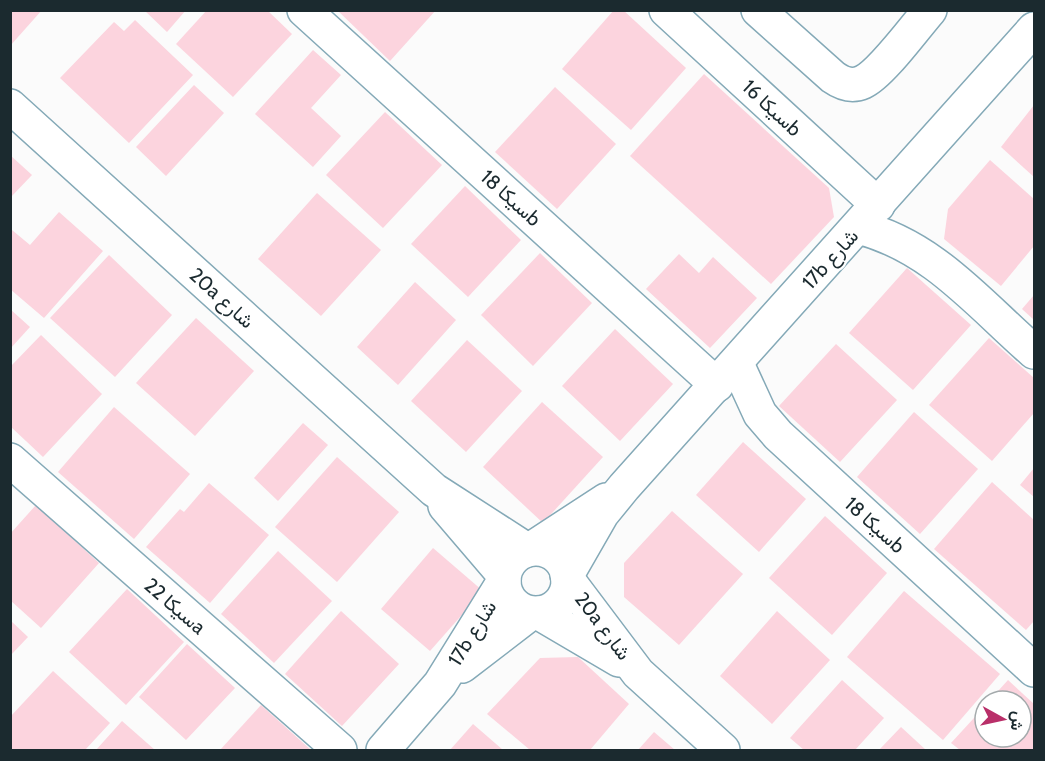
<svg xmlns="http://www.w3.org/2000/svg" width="1045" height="761" viewBox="0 0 1045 761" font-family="Cabin,Vazirmatn,sans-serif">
	<rect width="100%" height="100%" fill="#fbfbfb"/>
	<g fill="#fcd4de">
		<polygon points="10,10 42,10 10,46"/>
		<polygon points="144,10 186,10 167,32"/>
		<polygon points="207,10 267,10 292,34 233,97 176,44"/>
		<polygon points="337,10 436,10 390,61"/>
		<polygon points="614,10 623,10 686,68 631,130 562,69"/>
		<polygon points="135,20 193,75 129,143 60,78 114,22 124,31"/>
		<polygon points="313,50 341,75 311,108 341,136 313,167 255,114"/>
		<polygon points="704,74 829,188 834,217 771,284 630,156"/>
		<polygon points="194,85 224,113 166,176 136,147"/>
		<polygon points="555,87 616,144 557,209 495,152"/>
		<polygon points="1034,105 1034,177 1001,147"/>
		<polygon points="385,112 442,165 383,228 326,175"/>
		<polygon points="10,155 32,175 10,198"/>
		<polygon points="990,160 1034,199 1034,246 1001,286 944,239 948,209"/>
		<polygon points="465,186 521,240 468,297 411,244"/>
		<polygon points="317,193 381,250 321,316 258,259"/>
		<polygon points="59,212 103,251 44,318 10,289 10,232 12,230 30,245"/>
		<polygon points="540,253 592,303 533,366 481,315"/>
		<polygon points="679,254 699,273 713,257 757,298 710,348 646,289"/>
		<polygon points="109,255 172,315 115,377 50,318"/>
		<polygon points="907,268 971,325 913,390 849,333"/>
		<polygon points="415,282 456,320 398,385 357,347"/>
		<polygon points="1034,295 1034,320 1022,309"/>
		<polygon points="10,309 30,327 10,349"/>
		<polygon points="196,318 254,371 195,436 136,383"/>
		<polygon points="615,329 673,384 620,441 562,386"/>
		<polygon points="41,335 102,394 43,457 10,426 10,367"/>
		<polygon points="989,338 1034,378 1034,413 992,461 929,405"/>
		<polygon points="467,340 522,391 466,452 411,401"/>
		<polygon points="836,344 897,400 840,462 779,406"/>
		<polygon points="542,402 603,457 543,523 483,467"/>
		<polygon points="114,407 190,474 134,539 58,472"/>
		<polygon points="914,412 978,469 920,534 857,477"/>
		<polygon points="303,423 328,445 278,501 254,478"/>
		<polygon points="743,442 806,499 759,552 696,495"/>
		<polygon points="337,457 399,512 337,582 275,527"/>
		<polygon points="1034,468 1034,497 1020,485"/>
		<polygon points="992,482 1034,520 1034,621 1026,630 934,549"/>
		<polygon points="209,483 269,535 210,603 146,547 180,509 184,512"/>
		<polygon points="36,505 99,563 41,628 10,600 10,534"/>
		<polygon points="672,511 743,574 679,645 624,597 624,563"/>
		<polygon points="825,516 887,573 832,635 769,578"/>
		<polygon points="433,548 483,591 430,651 381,609"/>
		<polygon points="278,551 332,601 274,663 221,614"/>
		<polygon points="127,589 184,642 126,705 69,652"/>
		<polygon points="904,591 1000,674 943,740 847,657"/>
		<polygon points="341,611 399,664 342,726 285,674"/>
		<polygon points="777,611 830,660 772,724 720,676"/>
		<polygon points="10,620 28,637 10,656"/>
		<polygon points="187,644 235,688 186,740 139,697"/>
		<polygon points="578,657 629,704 590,750 530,750 487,714 540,658"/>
		<polygon points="53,671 110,723 85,750 12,750 10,717"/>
		<polygon points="842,680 884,718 855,750 804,750 790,738"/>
		<polygon points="1008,680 1034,704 1034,750 960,750 951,743 985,706 985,737 1021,737 1021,701 989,701"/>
		<polygon points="261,705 311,750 220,750"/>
		<polygon points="122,721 155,750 96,750"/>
		<polygon points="473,724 503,750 450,750"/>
		<polygon points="901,727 926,750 879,750"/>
		<polygon points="654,732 675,750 638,750"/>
	</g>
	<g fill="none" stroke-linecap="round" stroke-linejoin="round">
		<defs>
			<g id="minor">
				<polyline points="304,10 717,385"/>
				<polyline points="666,10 878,205"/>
				<path d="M758,10l75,67c10,7 19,10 30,5 18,-8 52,-55 67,-72"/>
				<polyline points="10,106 434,490 527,550"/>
				<path d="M858,227c75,19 120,76 176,125"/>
				<polyline points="737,364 760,414 778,435 1034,670"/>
				<polyline points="10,460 340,750"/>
				<polyline points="445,506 504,575"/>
				<circle cx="536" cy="581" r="32"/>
				<polyline points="531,549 606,500"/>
				<polyline points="567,575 602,514 624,487 1034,29"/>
				<polyline points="568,580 638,673 723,750"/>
				<polyline points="539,613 619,660"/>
				<polyline points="462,666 531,613"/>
				<polyline points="383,750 440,684 504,581"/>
			</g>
		</defs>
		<use href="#minor" stroke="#84a9b7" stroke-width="36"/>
		<use href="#minor" stroke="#fff" stroke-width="33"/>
	</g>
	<g text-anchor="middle" stroke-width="4.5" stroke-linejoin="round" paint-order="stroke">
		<g font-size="20" fill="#1b2a2f" stroke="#fff">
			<text transform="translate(772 108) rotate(43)" y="7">سيكا 16b</text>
			<text transform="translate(511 198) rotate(42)" y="7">سيكا 18b</text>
			<text transform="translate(830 259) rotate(-48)" y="7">17b شارع</text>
			<text transform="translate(222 298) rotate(42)" y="7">20a شارع</text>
			<text transform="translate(875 525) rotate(42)" y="7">سيكا 18b</text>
			<text transform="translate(175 606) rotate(41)" y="7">سيكا 22a</text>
			<text transform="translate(603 626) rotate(53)" y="7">20a شارع</text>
			<text transform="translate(472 633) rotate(-58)" y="7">17b شارع</text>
		</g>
	</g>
	<rect width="1045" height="761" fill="none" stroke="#1b2a2f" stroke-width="24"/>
	<g transform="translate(1003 719) rotate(98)"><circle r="28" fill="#ffffff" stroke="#a4aaac" stroke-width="1.5"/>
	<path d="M0-4.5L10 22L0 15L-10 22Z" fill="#b92f69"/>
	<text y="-9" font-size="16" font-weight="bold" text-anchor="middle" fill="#1b2a2f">ش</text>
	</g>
</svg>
